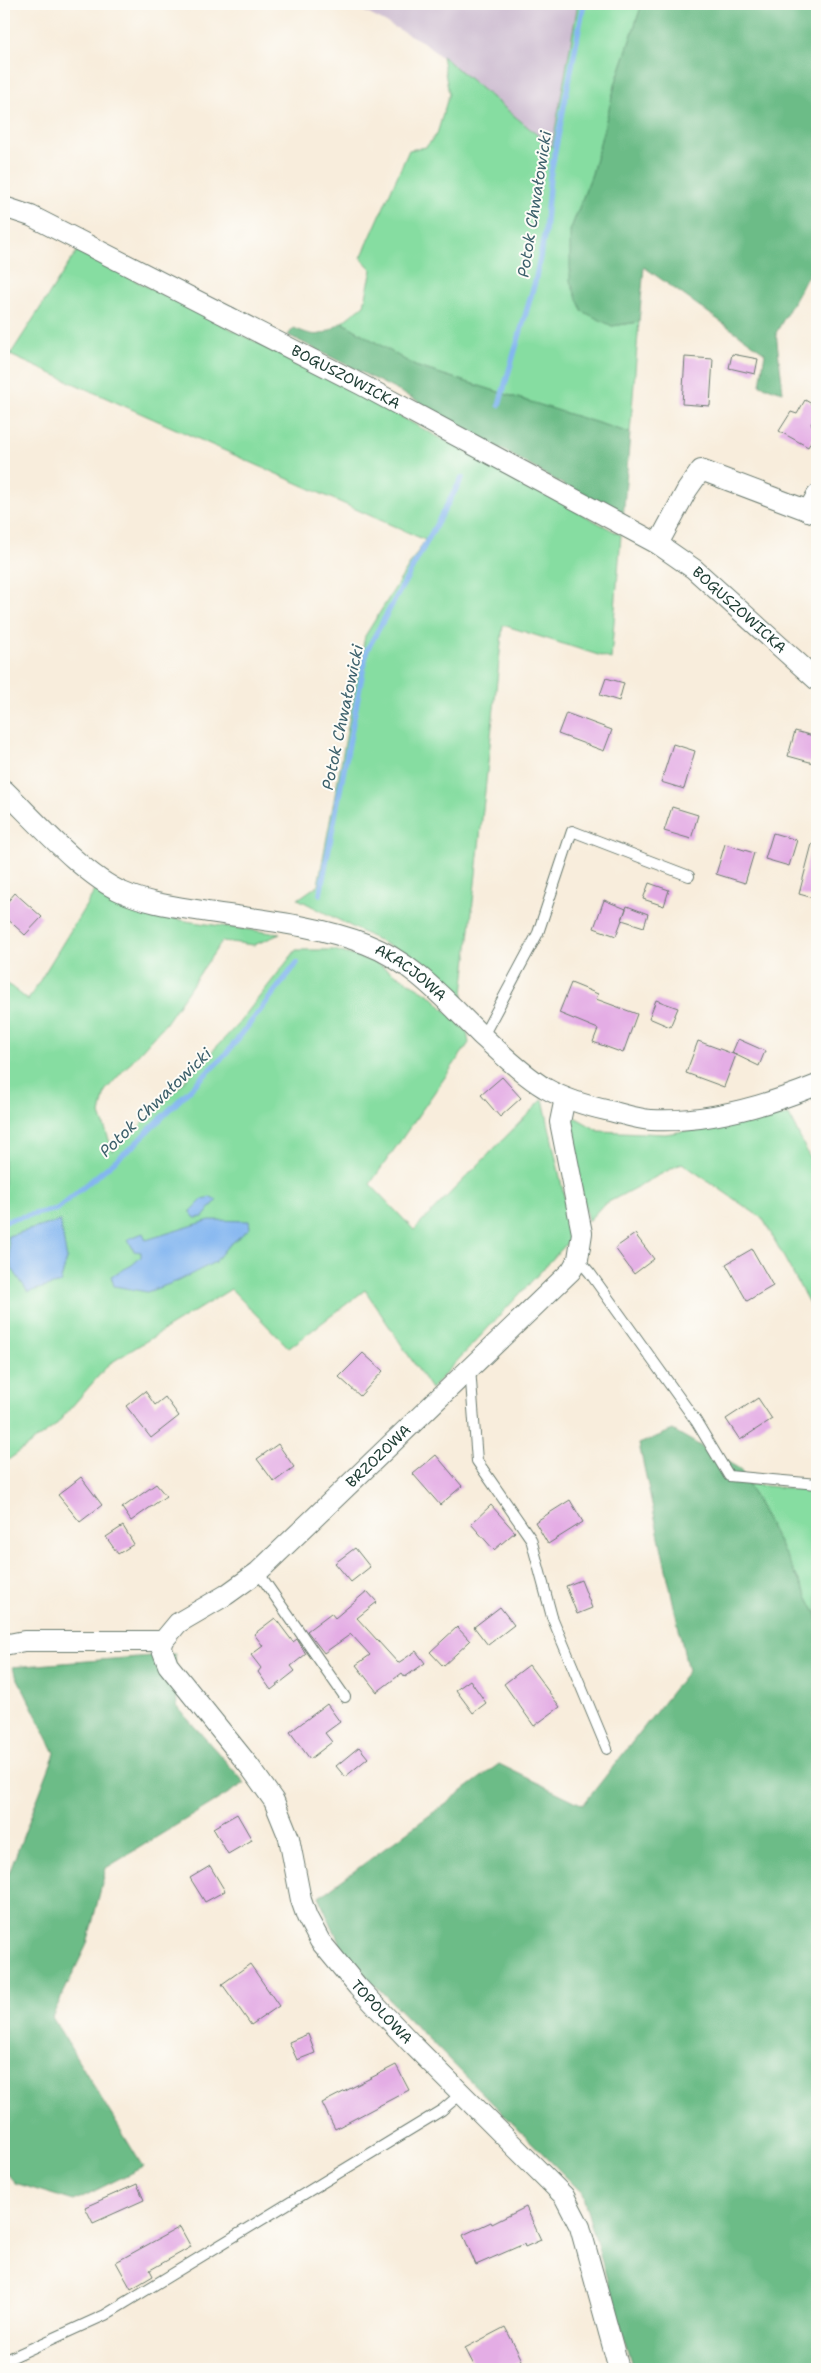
<svg xmlns="http://www.w3.org/2000/svg" width="821" height="2373" viewBox="0 0 821 2373" font-family="'Shantell Sans',sans-serif">
	<rect width="100%" height="100%" fill="#fdfcf7"/>
	<filter id="ink" filterUnits="userSpaceOnUse"><feTurbulence type="fractalNoise" baseFrequency=".02" numOctaves="2"/><feDisplacementMap in="SourceGraphic" scale="10" xChannelSelector="R" yChannelSelector="G"/><feConvolveMatrix kernelMatrix="1 2 1 2 8 2 1 2 1" color-interpolation-filters="sRGB"/></filter>
	<filter id="wash" filterUnits="userSpaceOnUse"><feTurbulence type="fractalNoise" baseFrequency=".0096" numOctaves="4" result="noise"/><feDisplacementMap in="SourceGraphic" scale="20" xChannelSelector="R" yChannelSelector="G"/><feGaussianBlur stdDeviation="1.12" result="paint"/><feColorMatrix in="noise" values="0 0 0 0 0 0 0 0 0 0 0 0 0 0 0 0 0 1.4 0 .05"/><feComposite in="paint" operator="in"/></filter>
	<g filter="url(#wash)">
		<rect width="100%" height="100%" fill="#f8eddc"/>
		<polygon fill="#cebed1" points="350,4 578,4 553,148 423,42"/>
		<g fill="#86dda1" stroke="#528d6a">
			<polygon points="578,4 642,4 616,82 592,174 570,231 612,326 639,322 630,433 415,366 342,322 364,305 372,270 361,258 409,150 426,147 437,134 449,94 442,56 552,147"/>
			<polygon points="77,251 349,389 621,535 611,659 503,625 462,1003 428,966 298,899 318,885 365,636 425,540 10,355"/>
			<polygon points="96,889 128,910 192,922 280,934 254,945 222,941 166,1023 105,1091 100,1114 113,1151 157,1110 238,1024 296,950 334,950 375,962 430,995 467,1032 469,1043 370,1184 414,1230 543,1099 573,1237 431,1389 365,1290 289,1348 231,1289 109,1364 55,1426 4,1463 4,981 28,1000"/>
			<polygon points="571,1115 599,1131 665,1134 789,1115 817,1173 817,1318 763,1219 682,1163 603,1205 588,1221 567,1125"/>
			<polygon points="748,1484 817,1491 817,1615"/>
		</g>
		<g fill="#6cbc87" stroke="#467c5e">
			<polygon points="642,4 817,4 817,259 776,333 783,392 760,385 765,353 644,267 639,322 612,326 582,311 570,281 570,231 592,174 616,82"/>
			<path d="M342,322l73,44 215,67 -7,86 -207,-119 -128,-65 6,-7c23,10 27,9 48,-6z"/>
			<polygon points="673,1430 740,1469 817,1615 817,1708 813,1715 817,1720 817,2369 633,2369 582,2193 345,1955 319,1897 499,1764 583,1805 688,1671 639,1444"/>
			<polygon points="175,1654 177,1707 245,1783 106,1868 87,1944 52,2017 143,2167 74,2201 15,2183 4,2170 4,1886 55,1753 12,1667"/>
		</g>
		<g fill="#83b6f0" stroke="#517a92">
			<polygon points="211,1197 217,1200 203,1217 195,1218 190,1212 203,1199"/>
			<polygon points="210,1220 249,1221 250,1228 226,1248 215,1262 178,1281 147,1292 114,1286 111,1276 132,1265 141,1257 141,1252 134,1251 128,1239 143,1233 146,1240"/>
			<polygon points="60,1221 67,1259 60,1283 28,1292 11,1267 8,1236"/>
		</g>
		<g fill="none" stroke-linecap="round" stroke-linejoin="round">
			<g stroke="#83b6f0" stroke-width="5.5">
				<polyline points="499,405 535,282 545,232 550,177 584,4"/>
				<polyline points="320,894 367,650 462,478"/>
				<polyline points="4,1221 57,1209 133,1146 226,1054 297,963"/>
			</g>
		</g>
		<g id="blocks">
			<g fill="#e4ade5">
				<polygon points="732,354 758,359 755,374 729,368"/>
				<polygon points="685,357 713,359 710,406 682,404"/>
				<polygon points="805,400 817,407 817,414 811,424 817,428 817,431 808,447 779,431 791,412 797,414"/>
				<polygon points="606,678 624,683 619,701 600,695"/>
				<polygon points="566,713 612,730 604,751 558,734"/>
				<polygon points="795,731 817,737 817,764 788,756"/>
				<polygon points="673,744 695,751 684,789 661,782"/>
				<polygon points="672,807 698,815 691,839 664,831"/>
				<polygon points="773,833 797,840 789,866 765,859"/>
				<polygon points="725,844 754,853 745,883 716,874"/>
				<polygon points="812,844 817,845 817,899 799,894"/>
				<polygon points="649,883 669,890 664,906 643,899"/>
				<polygon points="15,893 42,917 25,935 4,916 4,906"/>
				<polygon points="604,900 626,909 616,936 594,928"/>
				<polygon points="627,906 648,914 644,927 622,920"/>
				<polygon points="571,983 598,994 596,999 637,1014 623,1053 593,1042 598,1029 559,1013"/>
				<polygon points="656,1000 678,1008 670,1027 649,1018"/>
				<polygon points="738,1039 765,1051 759,1066 732,1053"/>
				<polygon points="698,1041 736,1055 724,1087 686,1073"/>
				<polygon points="502,1077 521,1098 500,1117 481,1095"/>
				<polygon points="635,1234 654,1259 634,1274 615,1248"/>
				<polygon points="752,1249 773,1286 747,1301 726,1264"/>
				<polygon points="363,1353 383,1371 360,1396 339,1377"/>
				<polygon points="145,1391 155,1405 165,1397 179,1416 151,1438 126,1406"/>
				<polygon points="758,1398 772,1419 740,1440 726,1419"/>
				<polygon points="278,1444 294,1467 274,1482 257,1459"/>
				<polygon points="436,1455 462,1486 440,1505 413,1474"/>
				<polygon points="81,1477 102,1505 80,1522 58,1495"/>
				<polygon points="156,1484 166,1496 131,1521 122,1508"/>
				<polygon points="570,1500 583,1522 548,1544 535,1522"/>
				<polygon points="491,1505 515,1532 494,1550 471,1524"/>
				<polygon points="123,1526 134,1544 118,1554 106,1537"/>
				<polygon points="355,1548 370,1567 351,1582 335,1563"/>
				<polygon points="581,1580 592,1608 577,1614 566,1586"/>
				<polygon points="367,1591 377,1602 357,1618 398,1663 416,1651 425,1663 405,1677 402,1673 377,1692 356,1665 370,1655 351,1634 324,1653 307,1631 331,1613 335,1618"/>
				<polygon points="500,1607 514,1625 488,1645 474,1627"/>
				<polygon points="275,1618 293,1642 297,1639 306,1654 291,1666 295,1671 271,1690 258,1672 261,1668 251,1655 263,1646 254,1634"/>
				<polygon points="457,1627 470,1641 443,1666 430,1652"/>
				<polygon points="529,1665 560,1707 534,1726 504,1684"/>
				<polygon points="470,1680 486,1703 473,1713 456,1690"/>
				<polygon points="327,1704 340,1722 325,1733 332,1742 310,1759 290,1732"/>
				<polygon points="359,1747 368,1758 345,1777 336,1766"/>
				<polygon points="237,1814 252,1840 228,1854 213,1828"/>
				<polygon points="210,1866 225,1891 205,1902 190,1878"/>
				<polygon points="250,1964 279,2006 251,2025 222,1984"/>
				<polygon points="308,2034 315,2053 297,2060 289,2042"/>
				<polygon points="396,2065 409,2090 335,2129 322,2103"/>
				<polygon points="137,2184 144,2200 93,2223 85,2207"/>
				<polygon points="526,2207 541,2240 525,2247 524,2244 476,2265 463,2235 491,2222 492,2224"/>
				<polygon points="180,2227 191,2247 150,2270 153,2276 131,2289 116,2262"/>
				<polygon points="505,2327 522,2360 504,2369 476,2369 465,2348"/>
			</g>
		</g>
	</g>
	<g filter="url(#ink)">
		<use href="#blocks" fill-opacity="0" stroke="#6b7b6f" stroke-width="1"/>
		<g fill="none" stroke-linecap="round" stroke-linejoin="round">
			<defs>
				<g id="lane">
					<polyline points="483,1036 538,933 572,831 689,876"/>
					<polyline points="578,1259 590,1273 696,1421 729,1476 817,1484"/>
					<polyline points="470,1368 477,1461 531,1539 552,1617 607,1749"/>
					<polyline points="258,1572 345,1697"/>
					<polyline points="4,2361 105,2315 442,2110 462,2093"/>
				</g>
				<g id="street">
					<path id="s1" d="M4,207l27,9 329,168 298,160 36,25 123,111"/>
					<polyline points="808,511 817,495"/>
					<polyline points="658,544 687,490 701,470 817,514"/>
					<path id="s2" d="M4,790c31,30 79,85 118,102 27,12 57,15 86,20 53,8 108,13 158,32 47,18 80,57 115,91 20,18 41,39 64,53 21,12 42,18 65,23 13,3 27,8 41,9 56,3 114,-14 166,-35"/>
					<path id="s3" d="M163,1641l-1,8 6,16 82,102 24,34 15,37 12,62 6,17 13,24 38,46 54,57 152,152 16,31 39,142"/>
					<path id="s4" d="M4,1645l20,-4h139l15,-18 48,-28 32,-23 313,-301 7,-12 4,-26 -22,-111 5,-24"/>
				</g>
			</defs>
			<use href="#lane" stroke="#6b7b6f" stroke-width="12"/>
			<use href="#street" stroke="#6b7b6f" stroke-width="22"/>
			<use href="#lane" stroke="#fff" stroke-width="10"/>
			<use href="#street" stroke="#fff" stroke-width="20"/>
		</g>
	</g>
	<g text-anchor="middle" stroke-width="4" stroke-linejoin="round" paint-order="stroke">
		<g font-size="15" fill="#1f3d34" stroke="#fdfcf7">
			<text dy="5" stroke="none"><textPath href="#s1" startOffset="382">BOGUSZOWICKA</textPath></text>
			<text dy="5" stroke="none"><textPath href="#s1" startOffset="841">BOGUSZOWICKA</textPath></text>
			<text dy="5" stroke="none"><textPath href="#s2" startOffset="460">AKACJOWA</textPath></text>
			<text dy="5" stroke="none"><textPath href="#s4" startOffset="445">BRZOZOWA</textPath></text>
			<text dy="5" stroke="none"><textPath href="#s3" startOffset="440">TOPOLOWA</textPath></text>
		</g>
		<g font-size="16" font-style="italic" fill="#3d616c" stroke="#fdfcf7">
			<text transform="translate(534 204) rotate(-81)" y="6">Potok Chwałowicki</text>
			<text transform="translate(342 717) rotate(-78)" y="6">Potok Chwałowicki</text>
			<text transform="translate(155 1102) rotate(-44)" y="6">Potok Chwałowicki</text>
		</g>
	</g>
	<rect width="821" height="2373" fill="none" stroke="#fdfcf7" stroke-width="20"/>
</svg>
